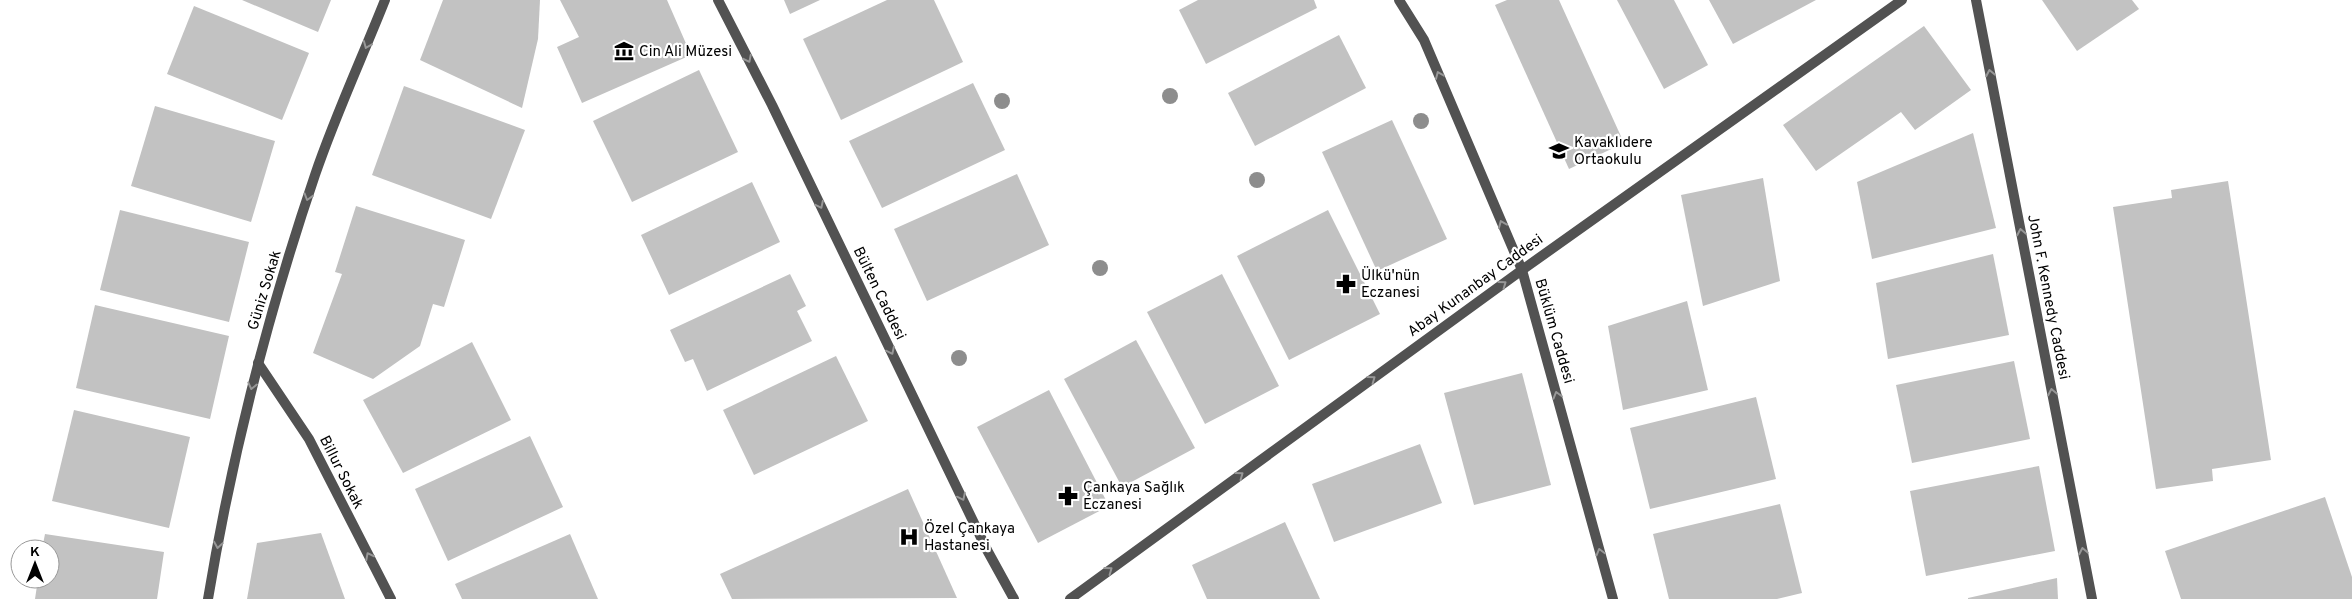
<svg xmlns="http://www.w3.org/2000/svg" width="2352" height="599" viewBox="0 0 2352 599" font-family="Overpass,sans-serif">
	<rect width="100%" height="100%" fill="#fff"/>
	<g fill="#c2c2c2">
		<polygon points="242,0 331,0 318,32"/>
		<polygon points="443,0 540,0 538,39 522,108 420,60"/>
		<polygon points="560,0 667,0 691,55 582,103 557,47 579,37"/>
		<polygon points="784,0 820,0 790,14"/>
		<polygon points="887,0 934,0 963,62 841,120 803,39"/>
		<polygon points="1198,0 1314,0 1317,8 1206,64 1179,10"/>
		<polygon points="1507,0 1559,0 1624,143 1569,169 1495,5"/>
		<polygon points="1617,0 1674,0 1708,65 1664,89"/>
		<polygon points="1709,0 1816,0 1733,44"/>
		<polygon points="2042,0 2132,0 2139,9 2077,51"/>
		<polygon points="194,6 309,53 282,120 167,74"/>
		<polygon points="1924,26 1971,90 1915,130 1901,112 1816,171 1783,125"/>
		<polygon points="1339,35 1366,88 1255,146 1228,93"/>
		<polygon points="699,70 738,152 632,202 593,121"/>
		<polygon points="973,83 1005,150 882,208 849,141"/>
		<polygon points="404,86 525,130 491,219 372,175"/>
		<polygon points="155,106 275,141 251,222 131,186"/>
		<polygon points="1392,120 1447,239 1377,271 1322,152"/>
		<polygon points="1973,133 1996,228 1872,259 1857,182"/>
		<polygon points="1017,174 1049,245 927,301 894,229"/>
		<polygon points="1763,178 1780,281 1703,306 1681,195"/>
		<polygon points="2228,181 2271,460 2212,469 2213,481 2156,489 2113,207 2172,198 2171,190"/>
		<polygon points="752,182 780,242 669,295 641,235"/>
		<polygon points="356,206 465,240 444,307 433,304 420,346 373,379 313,353 342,274 335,272"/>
		<polygon points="120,210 249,242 229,322 100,290"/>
		<polygon points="1328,210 1380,314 1289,360 1237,256"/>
		<polygon points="1993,254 2009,335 1888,359 1876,283"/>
		<polygon points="790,274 806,306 797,311 812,341 707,391 693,359 685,362 670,330"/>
		<polygon points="1222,274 1279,386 1205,424 1147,312"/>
		<polygon points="1687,301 1708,390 1623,410 1608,326"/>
		<polygon points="95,305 229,336 210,419 76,388"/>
		<polygon points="1136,340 1195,448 1122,487 1064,379"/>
		<polygon points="472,342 511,420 403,473 363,400"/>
		<polygon points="836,356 868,421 754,475 723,410"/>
		<polygon points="2014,361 2030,439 1912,463 1896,385"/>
		<polygon points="1522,373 1551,485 1474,505 1444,393"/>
		<polygon points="1049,390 1109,506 1038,543 977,427"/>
		<polygon points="1756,397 1776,479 1650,509 1630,428"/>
		<polygon points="74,410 190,437 169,528 52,501"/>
		<polygon points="530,436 563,507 448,561 415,489"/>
		<polygon points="1420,444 1442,503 1334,542 1312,484"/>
		<polygon points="2039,466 2055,551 1926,576 1910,491"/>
		<polygon points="908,489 957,598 732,599 720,574"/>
		<polygon points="2325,497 2352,577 2352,599 2181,599 2165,551"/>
		<polygon points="1780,504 1802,593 1777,599 1669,599 1653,534"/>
		<polygon points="1285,522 1320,599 1207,599 1192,565"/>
		<polygon points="321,533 345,599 247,599 257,543"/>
		<polygon points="45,534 164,552 157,599 35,599 38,579 50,579 50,549 42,549"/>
		<polygon points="570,534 598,599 462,599 455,584"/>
		<polygon points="2057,578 2058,599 1968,599 1968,598"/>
	</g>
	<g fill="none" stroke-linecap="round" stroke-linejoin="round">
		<g stroke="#525252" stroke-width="10">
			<polyline points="718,0 772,105 987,550 1014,599"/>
			<polyline points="1399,0 1424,40 1522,270 1613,599"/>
			<polyline points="258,363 309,439 391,599"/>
			<path d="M208,599c24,-144 60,-286 107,-424 20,-59 47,-117 70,-175"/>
			<polyline points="1070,599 1522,270 1902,0"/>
		</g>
		<polyline stroke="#525252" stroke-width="10" points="1976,0 2092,599"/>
	</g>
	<g fill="#8d8d8d">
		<circle cx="1170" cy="96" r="8"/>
		<circle cx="1002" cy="101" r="8"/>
		<circle cx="1421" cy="121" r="8"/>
		<circle cx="1257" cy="180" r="8"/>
		<circle cx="1100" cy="268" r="8"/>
		<circle cx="959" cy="358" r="8"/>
	</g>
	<defs><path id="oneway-chevron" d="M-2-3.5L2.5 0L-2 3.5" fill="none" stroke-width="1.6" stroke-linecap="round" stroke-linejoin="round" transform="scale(1.25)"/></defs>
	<g stroke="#979797">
		<use href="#oneway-chevron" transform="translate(367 45) rotate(112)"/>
		<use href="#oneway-chevron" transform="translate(748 59) rotate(63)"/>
		<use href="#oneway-chevron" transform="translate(1990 73) rotate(-101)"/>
		<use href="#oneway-chevron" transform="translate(1439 75) rotate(-113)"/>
		<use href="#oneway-chevron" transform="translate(308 197) rotate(107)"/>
		<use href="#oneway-chevron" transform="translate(820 205) rotate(64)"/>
		<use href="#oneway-chevron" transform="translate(1502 224) rotate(-113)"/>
		<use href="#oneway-chevron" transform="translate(2021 232) rotate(-101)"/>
		<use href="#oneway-chevron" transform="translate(1503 284) rotate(-36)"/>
		<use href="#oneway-chevron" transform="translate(891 351) rotate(64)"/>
		<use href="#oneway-chevron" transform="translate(1372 379) rotate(-36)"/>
		<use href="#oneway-chevron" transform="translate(252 386) rotate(103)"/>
		<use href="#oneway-chevron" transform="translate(2052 392) rotate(-101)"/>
		<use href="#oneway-chevron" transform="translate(1557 395) rotate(-106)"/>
		<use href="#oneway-chevron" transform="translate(1240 475) rotate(-36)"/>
		<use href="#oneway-chevron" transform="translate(962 497) rotate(64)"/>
		<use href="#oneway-chevron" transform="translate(218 545) rotate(99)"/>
		<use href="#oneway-chevron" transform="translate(2083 551) rotate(-101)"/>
		<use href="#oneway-chevron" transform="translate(1600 552) rotate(-105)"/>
		<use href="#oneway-chevron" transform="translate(369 556) rotate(-117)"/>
		<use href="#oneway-chevron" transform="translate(1109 570) rotate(-36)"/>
	</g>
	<defs>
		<symbol id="museum-bare" viewBox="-9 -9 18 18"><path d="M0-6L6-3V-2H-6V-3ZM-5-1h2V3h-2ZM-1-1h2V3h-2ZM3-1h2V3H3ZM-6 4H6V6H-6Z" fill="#000" stroke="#fff" stroke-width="2.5" paint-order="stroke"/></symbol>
		<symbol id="school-bare" viewBox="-9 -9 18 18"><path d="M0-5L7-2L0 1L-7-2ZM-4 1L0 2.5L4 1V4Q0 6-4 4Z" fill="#000" stroke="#fff" stroke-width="2.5" paint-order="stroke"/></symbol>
		<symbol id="pharmacy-bare" viewBox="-9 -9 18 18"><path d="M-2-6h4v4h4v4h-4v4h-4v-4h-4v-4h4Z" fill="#000" stroke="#fff" stroke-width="2.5" paint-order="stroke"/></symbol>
		<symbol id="hospital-bare" viewBox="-9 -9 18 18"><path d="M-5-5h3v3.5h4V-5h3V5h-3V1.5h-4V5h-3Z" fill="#000" stroke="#fff" stroke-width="2.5" paint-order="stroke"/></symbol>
	</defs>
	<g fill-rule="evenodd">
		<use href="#museum-bare" x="610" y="37" width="28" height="28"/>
		<use href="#school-bare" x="1545" y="137" width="28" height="28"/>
		<use href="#pharmacy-bare" x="1332" y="270" width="28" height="28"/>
		<use href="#pharmacy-bare" x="1054" y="482" width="28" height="28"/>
		<use href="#hospital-bare" x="895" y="523" width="28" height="28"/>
	</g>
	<g text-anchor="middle" stroke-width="4.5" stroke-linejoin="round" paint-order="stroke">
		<g font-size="15" fill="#000" stroke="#fff" text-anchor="start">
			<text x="639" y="56">Cin Ali Müzesi</text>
			<text x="1574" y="147">Kavaklıdere<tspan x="1574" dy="17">Ortaokulu</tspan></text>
			<text x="1361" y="280">Ülkü'nün<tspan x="1361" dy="17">Eczanesi</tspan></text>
			<text x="1083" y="492">Çankaya Sağlık<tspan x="1083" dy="17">Eczanesi</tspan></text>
			<text x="924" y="533">Özel Çankaya<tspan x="924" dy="17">Hastanesi</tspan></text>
		</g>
		<g font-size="15" fill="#000" stroke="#fff">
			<text transform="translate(1475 285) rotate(-36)" y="5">Abay Kunanbay Caddesi</text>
			<text transform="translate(264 290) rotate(-73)" y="5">Güniz Sokak</text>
			<text transform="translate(880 293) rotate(64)" y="5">Bülten Caddesi</text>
			<text transform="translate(2049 297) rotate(79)" y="5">John F. Kennedy Caddesi</text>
			<text transform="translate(1555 331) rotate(74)" y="5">Büklüm Caddesi</text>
			<text transform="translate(342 472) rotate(63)" y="5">Billur Sokak</text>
		</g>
	</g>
	<g transform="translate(35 564)"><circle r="24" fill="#ffffff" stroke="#999999"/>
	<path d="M0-4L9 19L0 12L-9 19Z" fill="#000000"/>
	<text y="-8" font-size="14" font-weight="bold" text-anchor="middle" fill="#000000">K</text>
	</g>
</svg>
